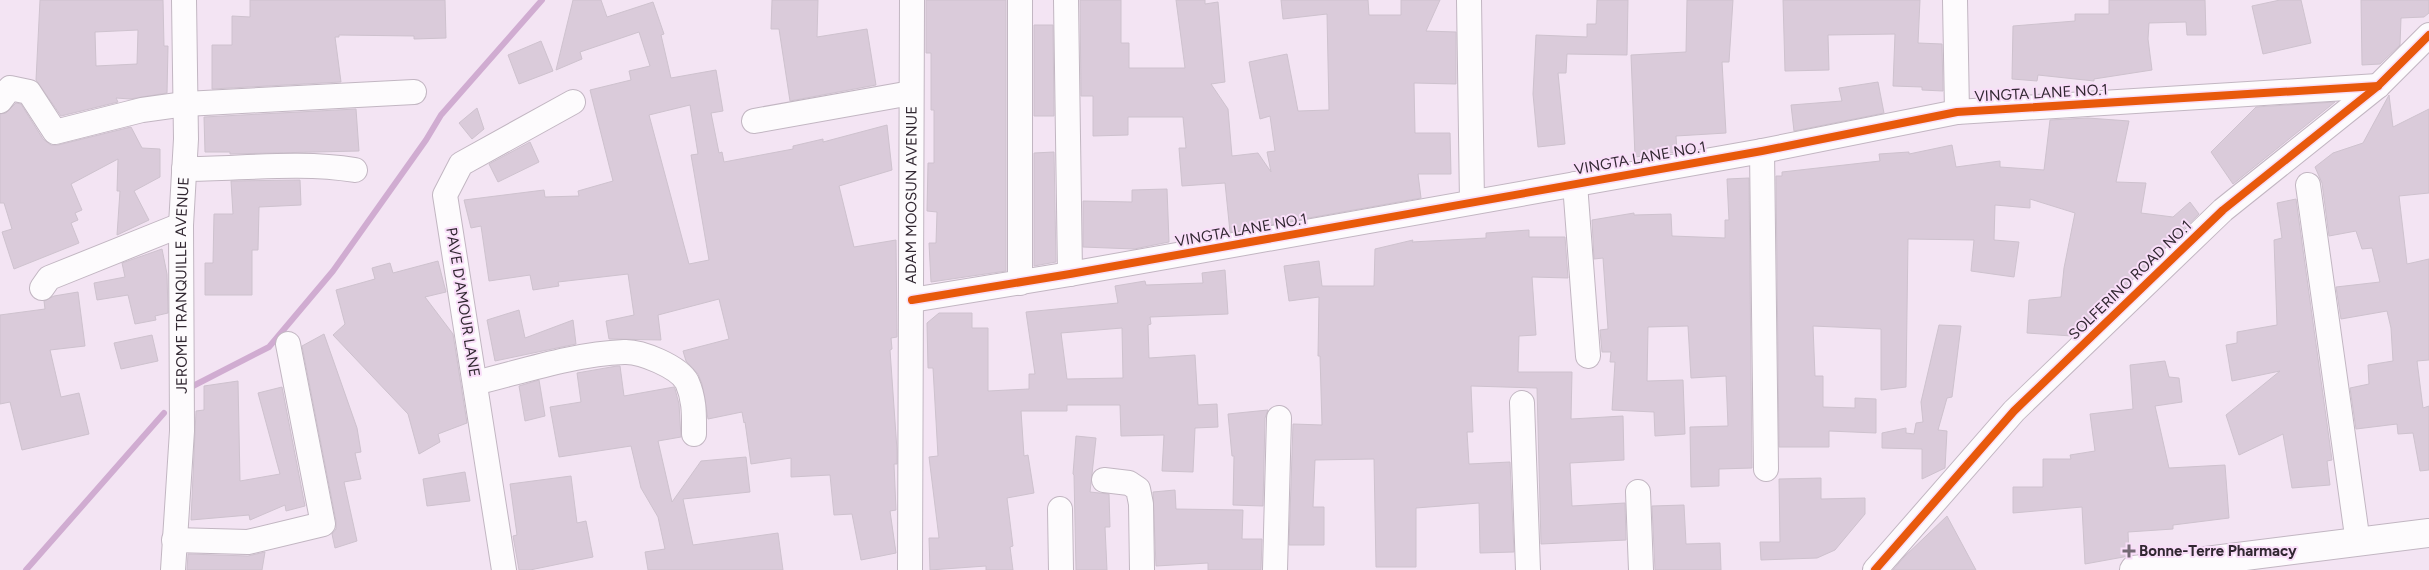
<svg xmlns="http://www.w3.org/2000/svg" width="2429" height="570" viewBox="0 0 2429 570" font-family="Figtree,sans-serif">
	<rect width="100%" height="100%" fill="#f3e4f3"/>
	<g fill="none" stroke-linecap="round" stroke-linejoin="round">
		<g stroke="#d0acd1" stroke-width="6">
			<polyline points="193,386 269,347 333,271 426,140 441,115 542,0"/>
			<polyline points="26,570 164,413"/>
		</g>
	</g>
	<g fill="#dacbda" stroke="#cec2ce" fill-rule="evenodd">
		<path d="M40,0h123l1,46h4l-1,47 -37,6 -14,-1 2,4 -57,14 -25,-36zM138,30l-1,34 -41,2 -1,-34z"/>
		<polygon points="250,0 445,0 446,38 414,39 414,36 339,35 339,37 335,37 341,82 212,89 212,45 232,45 232,16 250,17"/>
		<path d="M573,0h28l6,17 46,-15 11,32 -3,1 10,43 45,-8 7,41 -12,2 8,40 3,-1 2,10 69,-13v-3l30,-7v3l64,-17 5,45 -53,16 15,61 42,-7 1,97 -6,1 1,11 -2,1 7,100v14h-3l2,46 -6,1 6,42 -35,7 -9,-46 -18,1 -4,-40 -39,2v-19l-40,6 -6,-42 -1,1 -2,-11 -34,7 -6,-35 -4,-10 -12,-13 -3,-10 46,-12 -10,-40 -61,16 3,25 -52,-1 -3,-18 28,-6 -6,-41 -70,8 1,4 -26,4 -3,-15 -41,6 -8,-55 -10,2 -7,-28 80,-10 1,7 34,-1 -1,-5 35,-10 -23,-91 41,-10 -2,-9 21,-5 -11,-34 -59,20 2,7 -26,11zM690,105l8,49 -7,1 18,105 -20,4 -40,-149z"/>
		<polygon points="772,0 818,0 817,37 867,29 876,85 790,101 779,29 771,29"/>
		<polygon points="926,0 1006,0 1006,271 931,282 929,243 936,243 937,212 927,211 928,163 934,163 934,110 931,110 931,53 926,53"/>
		<polygon points="1080,0 1121,0 1121,43 1129,43 1129,68 1185,68 1176,0 1205,0 1205,4 1218,2 1225,82 1211,84 1228,109 1232,156 1258,153 1271,172 1267,152 1275,151 1270,116 1260,119 1249,62 1287,54 1298,111 1329,110 1327,14 1283,19 1281,0 1368,0 1369,15 1401,15 1401,0 1440,0 1426,31 1456,32 1456,84 1414,83 1415,133 1450,133 1451,174 1418,174 1421,198 1230,232 1225,183 1182,186 1179,148 1186,148 1183,117 1128,117 1128,135 1093,136 1093,96 1081,96"/>
		<polygon points="1597,0 1628,0 1627,55 1567,54 1566,73 1558,73 1565,144 1538,147 1533,94 1536,35 1587,37 1587,24 1596,24"/>
		<polygon points="1687,0 1733,0 1729,62 1722,62 1726,133 1676,136 1677,152 1635,157 1631,55 1686,52"/>
		<polygon points="1783,0 1920,0 1918,43 1942,44 1943,91 1922,90 1922,87 1893,86 1895,34 1828,35 1829,70 1785,71"/>
		<polygon points="2109,0 2205,0 2206,35 2187,35 2186,22 2149,23 2148,39 2152,70 2094,79 2094,81 2038,75 2037,81 2012,79 2013,26 2075,21 2075,14 2109,14"/>
		<polygon points="2280,0 2301,0 2311,43 2263,54 2252,6"/>
		<polygon points="2361,0 2429,0 2429,13 2424,17 2401,18 2400,45 2380,64 2362,65"/>
		<polygon points="1034,25 1053,25 1054,116 1034,116"/>
		<polygon points="541,41 553,71 519,84 508,55"/>
		<polygon points="1878,82 1884,113 1794,131 1791,105 1842,101 1839,88"/>
		<polygon points="2389,95 2393,127 2429,109 2429,193 2399,196 2407,264 2429,259 2429,360 2417,361 2423,408 2429,406 2429,470 2420,471 2413,433 2398,434 2397,424 2356,429 2350,388 2369,384 2368,365 2393,361 2391,328 2387,311 2341,319 2336,287 2380,282 2372,248 2362,249 2356,231 2329,236 2322,183 2315,167 2333,153 2363,143"/>
		<polygon points="2335,102 2233,184 2211,152 2256,107"/>
		<polygon points="16,103 21,104 43,139 51,145 58,145 131,127 142,148 160,149 160,177 134,191 149,220 117,235 120,191 117,191 118,159 71,184 82,210 75,213 78,220 71,223 79,243 14,269 2,232 12,229 4,203 0,203 0,114 6,113"/>
		<polygon points="477,108 484,129 472,139 459,123"/>
		<polygon points="356,109 359,151 230,154 230,152 205,152 204,117"/>
		<polygon points="2088,118 2129,121 2116,182 2146,183 2141,213 2173,217 2190,202 2199,214 2072,336 2027,333 2029,300 2061,297 2064,268 2075,213 2030,199 2030,208 1995,205 1994,240 2019,242 2014,277 1971,271 1974,240 1908,239 1906,387 1881,390 1881,329 1813,326 1815,376 1823,376 1823,407 1855,408 1855,398 1876,399 1876,433 1829,431 1829,447 1779,447 1776,176 1782,176 1782,172 1880,161 1879,154 1909,152 1909,154 1952,145 1956,167 2000,161 2000,167 2044,170 2050,120"/>
		<polygon points="530,142 539,162 498,182 489,164"/>
		<polygon points="1054,152 1056,262 1034,266 1034,153"/>
		<polygon points="1749,178 1752,468 1719,469 1719,486 1691,487 1690,427 1728,426 1726,376 1691,378 1688,326 1648,327 1647,381 1683,380 1685,434 1655,436 1654,412 1612,410 1615,362 1610,362 1611,352 1602,352 1600,330 1608,329 1603,258 1594,259 1592,220 1634,213 1634,215 1671,214 1672,236 1725,238 1725,220 1729,220 1727,179"/>
		<polygon points="300,180 301,205 259,207 258,250 252,250 252,295 205,295 205,263 213,263 214,214 233,214 231,181"/>
		<polygon points="1167,189 1169,242 1134,249 1083,247 1083,201 1132,202 1132,190"/>
		<polygon points="2296,199 2332,460 2327,461 2330,485 2292,488 2283,434 2239,455 2226,415 2280,371 2232,381 2226,345 2237,343 2237,332 2277,325 2274,240 2282,238 2277,203"/>
		<polygon points="1529,230 1529,237 1565,237 1568,278 1532,277 1536,335 1519,336 1518,372 1572,372 1571,419 1623,416 1624,460 1570,463 1572,506 1625,503 1626,540 1541,544 1537,388 1471,386 1473,432 1467,432 1469,464 1510,462 1514,552 1480,553 1479,503 1416,508 1416,567 1376,567 1374,459 1315,460 1313,507 1324,507 1324,545 1289,545 1293,424 1322,425 1320,356 1318,356 1319,297 1289,301 1284,266 1319,261 1322,286 1374,286 1375,249 1413,240 1412,242 1486,238 1486,233"/>
		<polygon points="162,249 167,274 168,313 155,316 156,320 135,324 128,295 97,300 94,283 125,277 122,263"/>
		<polygon points="438,261 446,292 425,297 453,334 467,423 438,434 440,442 419,454 408,414 333,335 345,324 336,290 375,279 372,268 390,263 393,273"/>
		<path d="M1225,270l3,44 -78,3 1,7 -3,1 1,33 46,-3 3,50 19,-1 1,23 -23,1 -2,44 -31,-1 2,-36 -43,1 -1,-31h-53v6h-46l3,45 4,-1 6,38 -27,5 6,48 -3,1 3,23h-27v-4l-56,4 -1,-32h10l-10,-81 9,-1 -5,-88h-5l-1,-45 12,-10h33v15h16v63l41,-2v-15h6l-9,-62 92,-9 -3,-17 30,-5 1,4 57,-2 -1,-10zM1122,328l1,50 -56,1 -6,-46z"/>
		<polygon points="78,292 85,346 50,350 61,397 79,393 89,434 22,450 10,402 0,404 0,315 45,309 44,301 54,296"/>
		<polygon points="519,310 525,338 573,320 576,344 495,361 487,320"/>
		<polygon points="1939,325 1961,326 1952,397 1947,398 1938,430 1947,431 1945,468 1922,479 1922,449 1882,448 1882,433 1906,428 1906,433 1914,434 1916,423 1923,422 1921,402"/>
		<polygon points="324,334 357,428 361,452 355,453 361,479 344,482 357,541 335,548 332,534 336,529 336,521 302,346"/>
		<polygon points="152,335 158,361 121,369 114,343"/>
		<polygon points="2165,361 2169,377 2179,378 2182,402 2155,406 2169,468 2225,465 2229,518 2173,525 2173,529 2128,532 2129,556 2085,564 2082,507 2013,513 2013,487 2043,487 2043,459 2071,459 2070,455 2095,451 2090,414 2133,409 2130,365"/>
		<polygon points="617,366 620,366 624,396 674,387 675,389 679,404 681,437 658,441 672,502 701,461 746,457 750,492 683,499 693,545 778,533 783,570 648,570 645,552 665,549 658,517 641,488 631,446 559,457 550,407 581,402 577,373"/>
		<polygon points="539,380 545,416 525,421 519,386"/>
		<polygon points="238,381 240,481 280,474 258,393 282,387 305,506 286,511 285,505 250,520 249,515 191,520 196,411 204,410 204,386"/>
		<polygon points="1268,410 1265,418 1263,506 1233,505 1234,456 1232,456 1228,414"/>
		<polygon points="1076,436 1096,438 1090,492 1109,494 1110,527 1105,527 1107,570 1076,570 1074,475 1073,474"/>
		<polygon points="465,472 470,501 427,506 423,479"/>
		<polygon points="571,476 577,523 586,521 593,557 530,570 519,570 513,536 517,535 510,484"/>
		<polygon points="1821,478 1821,499 1865,498 1865,514 1835,550 1817,558 1761,560 1760,542 1780,542 1779,479"/>
		<polygon points="1175,490 1176,509 1243,510 1242,539 1262,539 1261,570 1208,570 1208,563 1156,566 1153,492"/>
		<polygon points="1684,505 1686,544 1720,543 1721,570 1655,570 1652,506"/>
		<polygon points="1947,516 1976,570 1893,570 1904,557"/>
		<polygon points="265,552 262,570 187,570 188,554 248,556"/>
	</g>
	<g fill="none" stroke-linecap="round" stroke-linejoin="round">
		<defs>
			<g id="minor">
				<polyline points="1066,0 1070,274"/>
				<polyline points="1469,0 1472,202"/>
				<polyline points="1955,0 1957,112"/>
				<polyline points="0,101 10,88 29,92 55,132 142,110 185,104 414,92"/>
				<polyline points="754,121 911,93"/>
				<polyline points="1762,151 1766,469"/>
				<path d="M184,169c56,0 116,-8 171,1"/>
				<polyline points="1575,184 1588,356"/>
				<polyline points="2308,185 2358,543"/>
				<polyline points="1020,283 1020,0"/>
				<polyline points="42,288 49,278 181,225"/>
				<polyline points="912,300 1070,274 1762,151 1957,112 2378,86"/>
				<path d="M475,383c49,-12 99,-29 149,-31 17,-1 55,15 63,30 8,18 7,34 7,52"/>
				<polyline points="1522,403 1528,570"/>
				<polyline points="1104,480 1129,483 1138,489 1141,504 1142,570"/>
				<polyline points="1638,492 1641,570"/>
				<polyline points="1060,509 1061,570"/>
				<polyline points="174,540 248,542 323,524 288,344"/>
				<path id="s1" d="M173,570l9,-139 -1,-206 5,-86 -2,-139"/>
				<polyline points="504,570 445,195 461,164 573,102"/>
				<path id="s2" d="M910,570l2,-570"/>
				<polyline points="1275,570 1279,418"/>
				<polyline points="1875,570 2014,411 2223,210 2378,86 2429,35"/>
			</g>
			<polyline id="major" points="2134,570 2429,533"/>
		</defs>
		<use href="#minor" stroke="#c2b6c2" stroke-width="26"/>
		<use href="#major" stroke="#c2b6c2" stroke-width="30"/>
		<use href="#minor" stroke="#fdfbfd" stroke-width="24"/>
		<use href="#major" stroke="#fdfbfd" stroke-width="28"/>
		<defs>
			<g id="cycleway">
				<polyline points="912,300 1070,274 1762,151 1957,112 2378,86"/>
				<polyline points="1875,570 2014,411 2223,210 2378,86 2429,35"/>
			</g>
		</defs>
		<use href="#cycleway" stroke="#f9def9" stroke-width="11"/>
		<use href="#cycleway" stroke="#e8590c" stroke-width="8"/>
	</g>
	<path fill="#756975" stroke="#f9def9" stroke-width="2" d="M2126.5 543.5h5v5h5v5h-5v5h-5v-5h-5v-5h5z"/>
	<g text-anchor="middle" stroke-width="4" stroke-linejoin="round" paint-order="stroke">
		<g font-size="15" fill="#312731" stroke="#f9def9">
			<text transform="translate(2041 93) rotate(-3)" y="5">VINGTA LANE NO.1</text>
			<text transform="translate(1640 158) rotate(-10)" y="5">VINGTA LANE NO.1</text>
			<text dy="5" stroke="none"><textPath href="#s2" startOffset="375">ADAM MOOSUN AVENUE</textPath></text>
			<text transform="translate(1241 230) rotate(-10)" y="5">VINGTA LANE NO.1</text>
			<text transform="translate(2130 280) rotate(-44)" y="5">SOLFERINO ROAD NO.1</text>
			<text dy="5" stroke="none"><textPath href="#s1" startOffset="285">JEROME TRANQUILLE AVENUE</textPath></text>
			<text transform="translate(463 302) rotate(81)" y="5">PAVE D'AMOUR LANE</text>
		</g>
		<g font-size="15" font-weight="bold" fill="#312731" stroke="#f9def9" text-anchor="start">
			<text x="2139" y="556">Bonne-Terre Pharmacy</text>
		</g>
	</g>
</svg>
